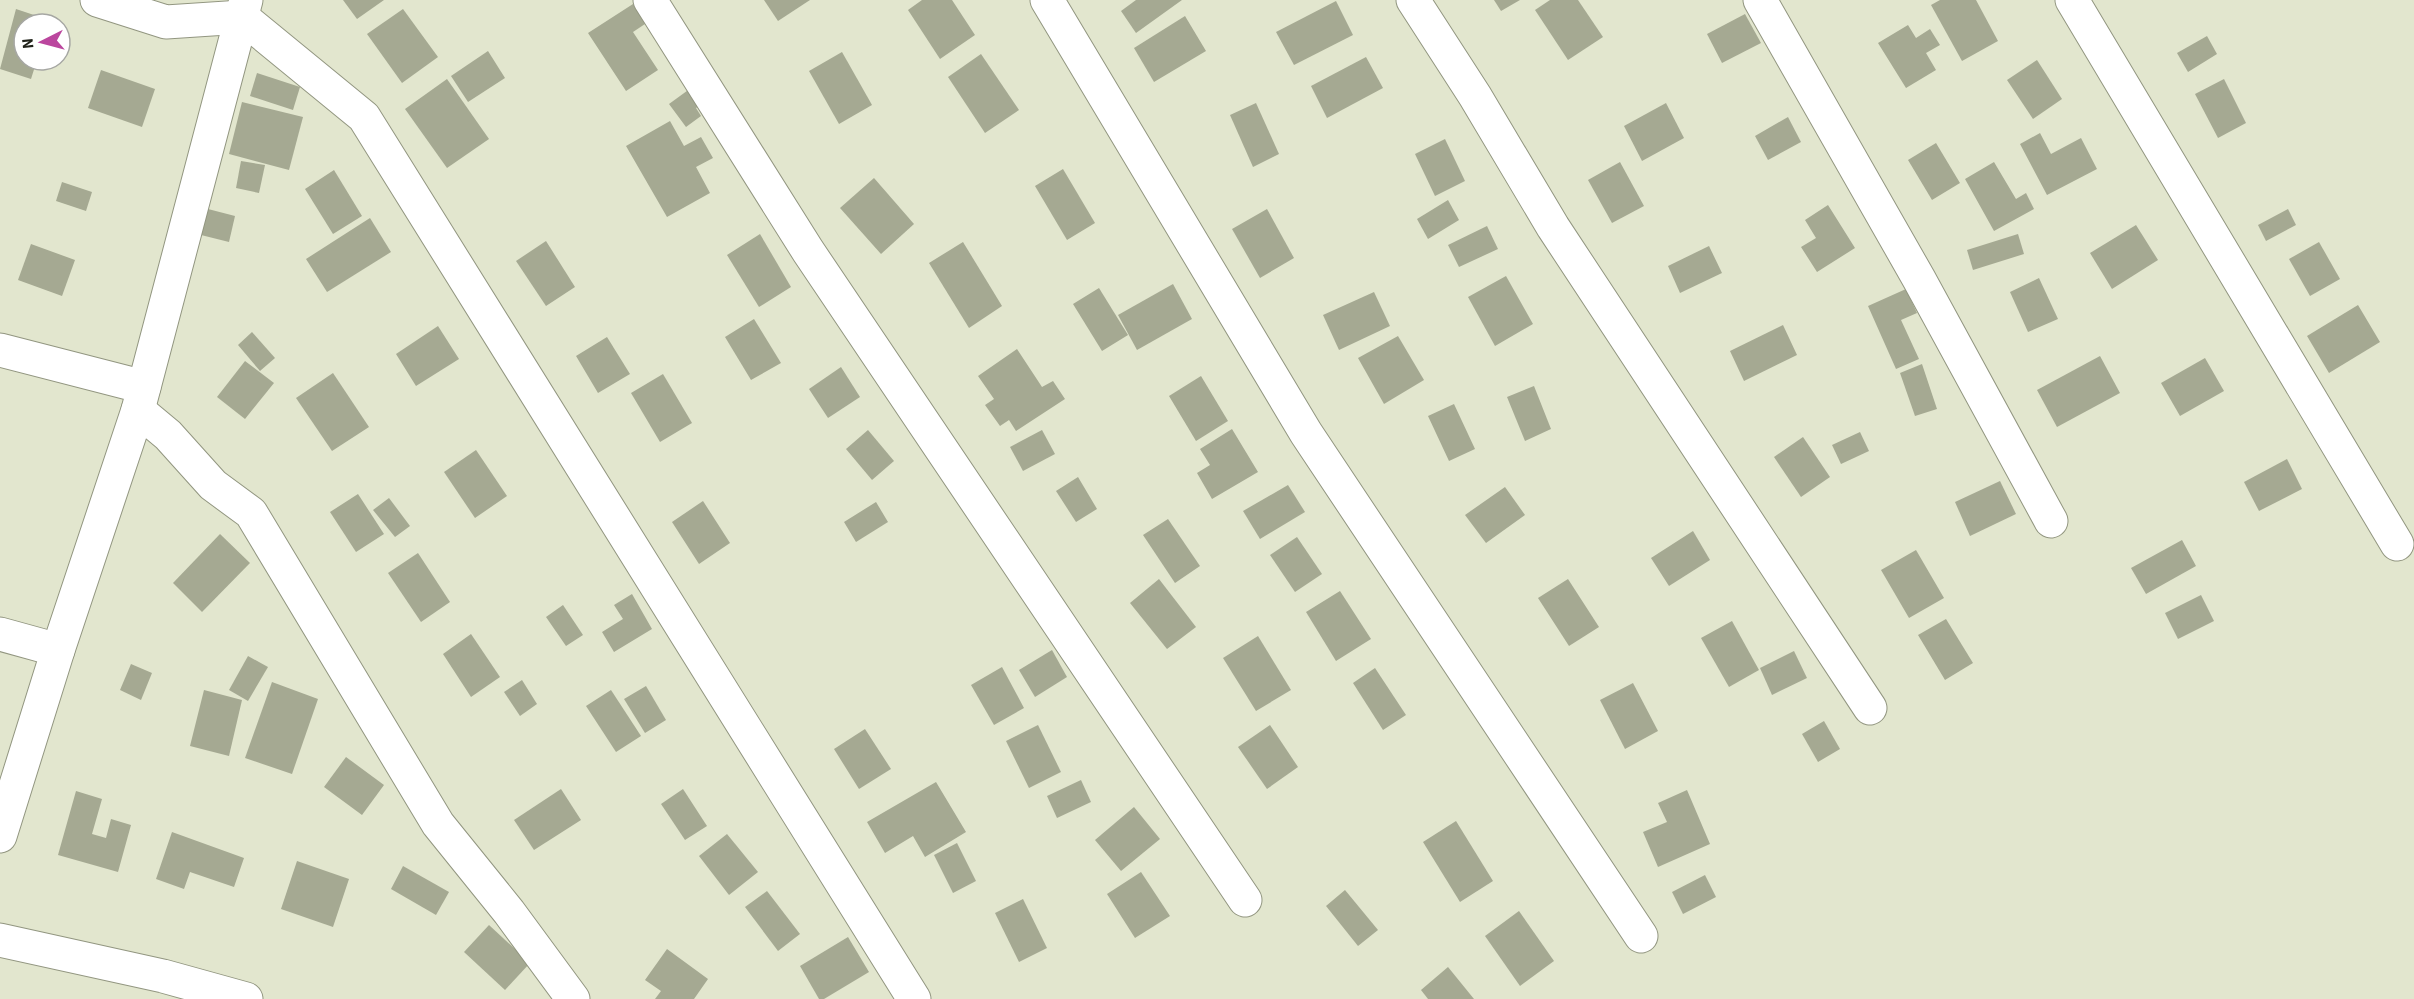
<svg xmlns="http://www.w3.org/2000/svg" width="2414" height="999" viewBox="0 0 2414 999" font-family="'Source Sans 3',sans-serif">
	<rect width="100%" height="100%" fill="#e2e6ce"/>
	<g fill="#a5a992">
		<polygon points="343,0 384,0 357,19"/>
		<polygon points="764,0 810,0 778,21"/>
		<polygon points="922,0 952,0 975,35 940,59 908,10"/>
		<polygon points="1136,0 1182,0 1136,33 1121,11"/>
		<polygon points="1494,0 1520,0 1501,11"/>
		<polygon points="1550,0 1578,0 1603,37 1568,60 1535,10"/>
		<polygon points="1940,0 1976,0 1998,41 1962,61 1931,5"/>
		<polygon points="1336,1 1353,35 1294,65 1276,32"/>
		<polygon points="633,4 645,24 633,32 658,70 626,91 588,33"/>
		<polygon points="16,9 49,20 47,24 24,24 24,60 37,60 31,79 0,69"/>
		<polygon points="403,9 438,57 402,83 367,34"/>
		<polygon points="1745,14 1761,43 1722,63 1707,34"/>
		<polygon points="1185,16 1206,51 1154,82 1134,48"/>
		<polygon points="1908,25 1916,38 1930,29 1940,45 1926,53 1936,70 1906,88 1878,43"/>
		<polygon points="2207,36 2217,54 2188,72 2177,53"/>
		<polygon points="488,51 505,78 468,102 451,76"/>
		<polygon points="842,52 872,105 839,124 809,71"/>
		<polygon points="981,54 1019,110 985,133 948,77"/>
		<polygon points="1366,57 1383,88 1327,118 1311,86"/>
		<polygon points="2037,60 2062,99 2033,119 2007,80"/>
		<polygon points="101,70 155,89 142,127 88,108"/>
		<polygon points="257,73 300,87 293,110 250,96"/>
		<polygon points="447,79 489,139 447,168 405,109"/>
		<polygon points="2224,79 2246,123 2218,138 2195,94"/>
		<polygon points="691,88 702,104 696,108 701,116 686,127 669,104"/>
		<polygon points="242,102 303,117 289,170 229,154"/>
		<polygon points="1256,103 1279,154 1253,167 1230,115"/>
		<polygon points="1666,103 1684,138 1642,161 1624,126"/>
		<polygon points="1788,117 1801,142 1768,160 1755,136"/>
		<polygon points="670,121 684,146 701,137 713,158 696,167 710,193 667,217 626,146"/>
		<polygon points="2040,133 2051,154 2081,138 2097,169 2047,195 2020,144"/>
		<polygon points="1445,139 1465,181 1435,196 1415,154"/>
		<polygon points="1936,143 1960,183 1932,200 1908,160"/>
		<polygon points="241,161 265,165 259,193 236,188"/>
		<polygon points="1620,162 1644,206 1612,223 1588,180"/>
		<polygon points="1994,162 2016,199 2026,193 2034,209 1994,231 1965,179"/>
		<polygon points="1063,169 1095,223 1067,240 1035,186"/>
		<polygon points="334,170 362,216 333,234 305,189"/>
		<polygon points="874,178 914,224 881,254 840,208"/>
		<polygon points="62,182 92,192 86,211 56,201"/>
		<polygon points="1448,200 1459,220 1428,239 1417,219"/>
		<polygon points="1828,205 1855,248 1817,272 1801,247 1816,238 1805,220"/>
		<polygon points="208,209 235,216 229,242 201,235"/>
		<polygon points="1267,209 1294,258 1260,278 1232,229"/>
		<polygon points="2288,209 2296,225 2266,241 2258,225"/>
		<polygon points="370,218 391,252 327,292 306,259"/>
		<polygon points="2136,225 2158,260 2112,289 2090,253"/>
		<polygon points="1487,226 1498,249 1459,267 1448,245"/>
		<polygon points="760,234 791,287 759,307 727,255"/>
		<polygon points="2018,234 2024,254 1973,270 1967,250"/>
		<polygon points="546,241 575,287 546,306 516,261"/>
		<polygon points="963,242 1002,306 969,328 929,263"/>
		<polygon points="2319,242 2340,279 2310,296 2289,259"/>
		<polygon points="31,244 75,260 62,296 18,280"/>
		<polygon points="1709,246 1722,273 1680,293 1668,266"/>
		<polygon points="1506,276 1533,324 1495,346 1468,297"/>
		<polygon points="2039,278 2058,319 2028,332 2010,292"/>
		<polygon points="1173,284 1192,319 1137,350 1118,315"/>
		<polygon points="1099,288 1128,335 1102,351 1073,304"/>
		<polygon points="1906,289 1917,313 1901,320 1919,359 1896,369 1868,306"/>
		<polygon points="1374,292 1390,326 1339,350 1323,315"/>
		<polygon points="2358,305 2380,342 2329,373 2307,336"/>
		<polygon points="754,319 781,363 751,380 725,337"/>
		<polygon points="1783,325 1797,355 1744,381 1730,351"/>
		<polygon points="438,326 459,359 416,386 396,354"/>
		<polygon points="252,332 275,358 260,371 238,345"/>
		<polygon points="1398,336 1424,380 1384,404 1358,358"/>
		<polygon points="607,337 630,374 598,393 576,356"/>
		<polygon points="1017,349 1042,387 1053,381 1065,399 1016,431 1009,420 1000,426 985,405 994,399 978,376"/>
		<polygon points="2100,356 2120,393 2057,427 2037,390"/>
		<polygon points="2205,358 2224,391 2180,416 2161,383"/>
		<polygon points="245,361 274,383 245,419 217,397"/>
		<polygon points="1922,364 1937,409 1915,416 1900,373"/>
		<polygon points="841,367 860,397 828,418 809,389"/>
		<polygon points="333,373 369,427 332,451 296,398"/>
		<polygon points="663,374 692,423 660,442 631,393"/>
		<polygon points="1201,376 1228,421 1196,441 1169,396"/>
		<polygon points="1534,386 1551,429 1525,441 1507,397"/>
		<polygon points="1454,404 1475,449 1449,461 1428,416"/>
		<polygon points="1232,429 1258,472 1212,499 1197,473 1210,465 1200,449"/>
		<polygon points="868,430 894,461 872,480 846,449"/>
		<polygon points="1042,430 1055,454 1023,471 1010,447"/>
		<polygon points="1860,432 1869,451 1841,464 1832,445"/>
		<polygon points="1803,437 1830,477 1801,497 1774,457"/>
		<polygon points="476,450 507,496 475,518 444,472"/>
		<polygon points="2287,459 2302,489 2259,511 2244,482"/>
		<polygon points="1078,477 1097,509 1076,522 1056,491"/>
		<polygon points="2000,481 2016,514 1970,536 1955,502"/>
		<polygon points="1288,485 1305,512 1260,539 1243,511"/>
		<polygon points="1505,487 1525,515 1486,543 1465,515"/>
		<polygon points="358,494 384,534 356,552 330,512"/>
		<polygon points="389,498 410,526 395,537 373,510"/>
		<polygon points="703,501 730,543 699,564 672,522"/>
		<polygon points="876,502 888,522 856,542 844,522"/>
		<polygon points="1168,519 1200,566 1175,583 1143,535"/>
		<polygon points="1693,531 1710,560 1669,586 1651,558"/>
		<polygon points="220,534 250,563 202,612 173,583"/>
		<polygon points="1297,537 1322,574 1295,592 1270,555"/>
		<polygon points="2182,540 2196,566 2146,594 2131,568"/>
		<polygon points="1916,550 1944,598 1909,618 1881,570"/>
		<polygon points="418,553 450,602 421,622 388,573"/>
		<polygon points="1159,579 1196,627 1167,649 1130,603"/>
		<polygon points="1568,579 1599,627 1569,646 1538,598"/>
		<polygon points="1340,591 1371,639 1336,661 1306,612"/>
		<polygon points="632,594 652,629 614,652 602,632 623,619 614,605"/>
		<polygon points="2201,595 2214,621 2178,639 2165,613"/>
		<polygon points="563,605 583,635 566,646 546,617"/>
		<polygon points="1946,619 1973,663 1945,680 1918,635"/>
		<polygon points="1732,621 1759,670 1729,687 1701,638"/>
		<polygon points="471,634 500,677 471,697 443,654"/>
		<polygon points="1258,636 1291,690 1256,711 1223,658"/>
		<polygon points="1052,650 1067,677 1035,697 1019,670"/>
		<polygon points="1794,651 1807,678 1772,695 1760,668"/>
		<polygon points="248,656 268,667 248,701 229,690"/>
		<polygon points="131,664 152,673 141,700 120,690"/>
		<polygon points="1002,667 1024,708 994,725 971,685"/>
		<polygon points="1375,668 1406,715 1383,730 1353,683"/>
		<polygon points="522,680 537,704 520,716 504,692"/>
		<polygon points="272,682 318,699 292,774 245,758"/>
		<polygon points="1633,683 1658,731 1625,749 1600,700"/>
		<polygon points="646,686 666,720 645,733 624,699"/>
		<polygon points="204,690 242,700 229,756 190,746"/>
		<polygon points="611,690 641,736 616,752 586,706"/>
		<polygon points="1824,721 1840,749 1818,762 1802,734"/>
		<polygon points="1038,725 1061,772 1029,788 1006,741"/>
		<polygon points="1270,725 1298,767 1267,789 1238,747"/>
		<polygon points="865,729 891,769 859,789 834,749"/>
		<polygon points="346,757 384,785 362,815 324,787"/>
		<polygon points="1081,780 1091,802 1057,818 1047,796"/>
		<polygon points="936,782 966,832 925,857 913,836 885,853 867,822"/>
		<polygon points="561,789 581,820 534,850 514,820"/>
		<polygon points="683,789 707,826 685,840 661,804"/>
		<polygon points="1687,790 1710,844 1658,867 1643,832 1667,822 1658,803"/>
		<polygon points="76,791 102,799 92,834 106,838 111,819 131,825 118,872 58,855"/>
		<polygon points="1134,807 1160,839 1121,871 1095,840"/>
		<polygon points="1456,821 1493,881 1460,902 1423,842"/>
		<polygon points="172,832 244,858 234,887 190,872 184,889 156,879"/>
		<polygon points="727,834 758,872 729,895 699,856"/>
		<polygon points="957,843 976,881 953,893 934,855"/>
		<polygon points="297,861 349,879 333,927 281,909"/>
		<polygon points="403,866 449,892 436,915 391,889"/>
		<polygon points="1141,872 1170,916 1135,938 1107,894"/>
		<polygon points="1705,875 1716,897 1683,914 1672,892"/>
		<polygon points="1345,890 1378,930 1358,946 1326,906"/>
		<polygon points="767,891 800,934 778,951 745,907"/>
		<polygon points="1023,899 1047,948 1019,962 995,913"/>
		<polygon points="1519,911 1554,961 1520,986 1485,936"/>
		<polygon points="489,925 530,963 505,990 464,952"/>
		<polygon points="848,937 869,972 824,999 819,999 800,966"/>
		<polygon points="667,949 708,979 694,999 655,999 661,991 645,980"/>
		<polygon points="1448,967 1474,999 1428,999 1421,990"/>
	</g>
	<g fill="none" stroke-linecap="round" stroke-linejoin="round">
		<defs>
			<g id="minor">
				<polyline points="97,0 166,22 242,17 364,117 914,999"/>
				<polyline points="650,0 808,251 1245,900"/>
				<polyline points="1047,0 1306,433 1641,936"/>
				<polyline points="1413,0 1475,96 1553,227 1870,708"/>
				<polyline points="1760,0 1919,279 2051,521"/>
				<polyline points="2072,0 2397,544"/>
				<polyline points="0,350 144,387"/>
				<polyline points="138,410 168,435 213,485 251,513 438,824 509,912 573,999"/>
				<polyline points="0,634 58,650"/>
				<polyline points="0,836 58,650 138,410 246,0"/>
				<polyline points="0,940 163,976 246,999"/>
			</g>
		</defs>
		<use href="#minor" stroke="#929680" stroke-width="35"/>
		<use href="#minor" stroke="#fff" stroke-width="33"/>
	</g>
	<g transform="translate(42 42) rotate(264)"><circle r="28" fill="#ffffff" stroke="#a6a7a3" stroke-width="1.5"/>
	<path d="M0-4.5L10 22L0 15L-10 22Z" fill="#bb469e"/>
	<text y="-9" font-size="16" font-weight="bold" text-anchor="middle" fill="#202219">N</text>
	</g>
</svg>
